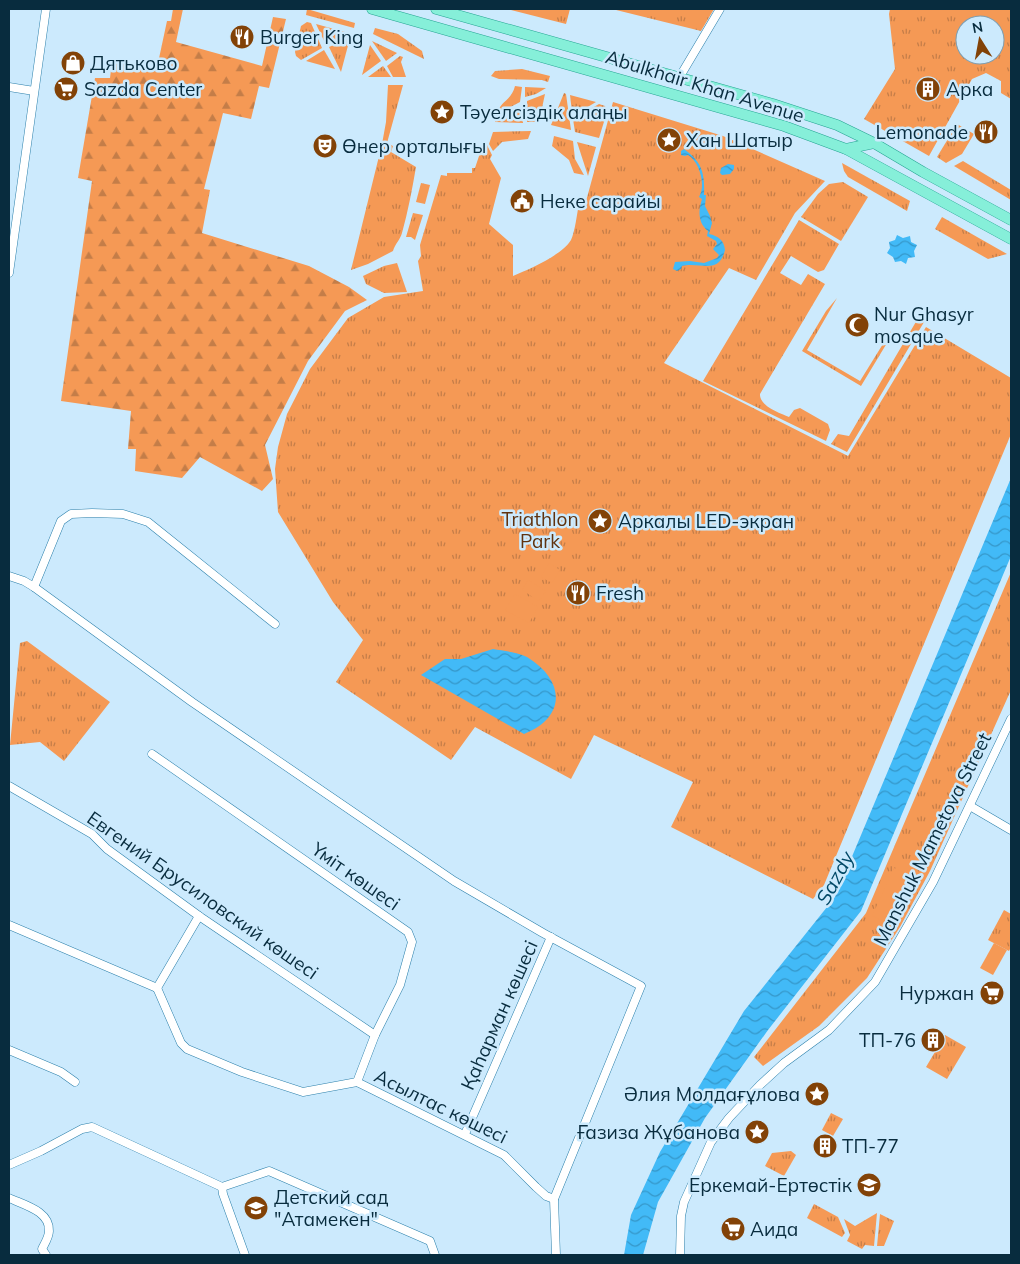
<svg xmlns="http://www.w3.org/2000/svg" width="1020" height="1264" viewBox="0 0 1020 1264" font-family="Mulish,sans-serif">
	<defs>
		<pattern id="grass-tufts" width="24" height="20" patternUnits="userSpaceOnUse" patternTransform="scale(1.25)"><rect width="24" height="20" fill="#f59955"/><path d="M3 7l-1-3M5 7V3M7 7l1-3M15 17l-1-3M17 17v-4M19 17l1-3" fill="none" stroke="#c47d48"/></pattern>
		<pattern id="forest-firs" width="22" height="20" patternUnits="userSpaceOnUse" patternTransform="scale(1.25)"><rect width="22" height="20" fill="#f59955"/><path d="M5 1l3.5 6h-7zM16 11l3.5 6h-7z" fill="#c47d48"/></pattern>
		<pattern id="water-waves" width="16" height="10" patternUnits="userSpaceOnUse" patternTransform="scale(1.25)"><rect width="16" height="10" fill="#42baf7"/><path d="M0 5q4-4 8 0t8 0" fill="none" stroke="#3597c9"/></pattern>
	</defs>
	<rect width="100%" height="100%" fill="#cceafd"/>
	<g fill="url(#grass-tufts)" fill-rule="evenodd">
		<polygon points="307,9 355,23 354,28 306,15"/>
		<polygon points="507,9 570,9 566,24"/>
		<polygon points="612,9 714,9 701,31"/>
		<path d="M890,9h121v90l-10,-6v-12l-15,-8 -14,6 -43,77 -65,-37 31,-50 -6,-55zM965,25h30v30h-30z"/>
		<polygon points="307,22 311,23 322,48 301,60 296,56 295,52 301,26"/>
		<polygon points="316,24 352,34 326,45"/>
		<polygon points="375,28 398,34 422,51 424,59 373,34"/>
		<polygon points="350,38 341,72 329,47"/>
		<polygon points="372,41 397,53 386,61"/>
		<polygon points="370,45 381,61 362,75"/>
		<polygon points="324,50 335,69 306,61"/>
		<polygon points="400,56 403,57 401,62 406,77 393,77 387,66"/>
		<polygon points="383,66 391,77 368,77"/>
		<polygon points="522,69 550,76 548,82 542,80 499,79 491,76 495,71"/>
		<path d="M388,85h15l-16,58 6,3 -2,6 25,15c-4,23 -8,44 -14,66 -2,7 -7,11 -9,18l-25,13 -17,6 31,-126 4,-22z"/>
		<path d="M515,86l7,1 -2,15 -23,12c2,-12 15,-14 18,-28z"/>
		<polygon points="525,87 546,88 536,94 525,97"/>
		<polygon points="564,93 566,94 571,130 551,125"/>
		<polygon points="545,94 539,122 527,122 527,101"/>
		<polygon points="570,95 596,102 581,111 572,112"/>
		<path d="M613,102l110,34 102,45 -30,32 -39,67 -27,-12 -65,95 184,93 78,-129 85,51v56l-187,451 -11,14 -142,-72 22,-45 -99,-47 -23,44 -96,-52 -24,33 -115,-78 27,-42 -30,-38 -55,-90 -3,-43 3,-22 9,-33 23,-45 38,-51 36,-21 39,-6 -5,-30 3,-5 -1,-11 21,-70 6,1v-3h25v-5h3l7,-21 5,-2 5,10 -2,4 11,19 -12,46 24,21v31c17,-7 49,-21 58,-36 4,-8 6,-27 8,-36l6,1z"/>
		<polygon points="599,104 605,106 607,112 599,138 575,132 573,119"/>
		<polygon points="522,107 523,123 495,122 496,118"/>
		<polygon points="957,124 974,134 962,154 946,163 937,157"/>
		<polygon points="531,131 528,139 502,142 493,151 489,144 493,132"/>
		<polygon points="554,136 573,141 575,159 584,175 574,173 569,160 552,146"/>
		<polygon points="577,142 596,147 588,176"/>
		<polygon points="963,161 1011,190 1011,200 954,166"/>
		<polygon points="842,163 910,201 907,211 848,177 844,171"/>
		<polygon points="843,182 868,197 841,241 801,217 818,194 829,184"/>
		<polygon points="421,183 430,185 425,204 416,202"/>
		<polygon points="413,213 423,215 415,240 411,237 406,237"/>
		<polygon points="942,217 1007,254 988,259 935,229"/>
		<path d="M799,220l40,24 -15,26 -6,2 -27,-16 -11,17 21,12 7,-11 17,10 -65,110c-1,12 20,19 29,23l5,-7 6,-2 28,16 2,6 -4,11 -123,-60z"/>
		<polygon points="397,263 407,292 384,293 366,284 363,276 384,266"/>
		<polygon points="837,298 807,350 860,381 891,331 887,343 861,386 802,351 826,311"/>
		<polygon points="927,317 847,452 831,444 838,434 849,436 917,320"/>
		<polygon points="1011,572 1011,690 930,871 900,927 867,978 819,1026 763,1066 754,1057 866,913"/>
		<polygon points="27,641 110,702 64,761 40,742 10,745 20,643"/>
		<polygon points="1004,910 1011,914 1011,947 1009,951 988,940"/>
		<polygon points="945,1035 966,1047 947,1079 926,1067"/>
		<polygon points="831,1113 843,1119 833,1136 822,1130"/>
		<polygon points="791,1151 796,1155 784,1176 765,1166 772,1153"/>
		<polygon points="814,1204 838,1217 845,1233 842,1237 807,1218"/>
		<polygon points="877,1213 874,1246 865,1245 862,1249 847,1241 850,1235 844,1219 855,1226"/>
		<polygon points="880,1214 894,1221 884,1246 877,1246"/>
	</g>
	<polygon fill="url(#forest-firs)" points="173,9 183,9 176,42 262,66 273,17 286,19 269,88 259,86 251,119 223,113 204,189 210,190 202,233 309,266 349,287 367,300 345,311 308,361 265,445 273,479 262,491 200,457 182,478 135,471 136,449 128,449 131,411 61,401 92,181 78,178 95,78 110,78 112,62 150,68 158,63 167,21 171,21"/>
	<g fill="#f59955">
		<polygon points="549,563 560,570 552,583 541,577"/>
		<polygon points="528,580 546,591 539,601 522,590"/>
		<polygon points="515,594 538,607 529,623 505,610"/>
		<polygon points="894,868 919,879 894,926 872,916"/>
		<polygon points="994,943 1007,950 993,975 980,968"/>
	</g>
	<g fill="url(#water-waves)">
		<path d="M684,149c18,13 21,24 20,46h2l-1,11 5,10 2,7 -3,11c9,2 15,6 16,16 -6,26 -26,11 -43,16l-1,3 -4,2 -4,-2 2,-7 15,-1 14,2 13,-5 2,-3 -6,-6 4,-5 -1,-3 -9,-5 1,-5c-10,-8 -10,-20 -6,-32l-3,-2c7,-11 1,-35 -11,-42l-3,1 -4,-1v-4z"/>
		<polygon points="728,164 734,165 734,169 730,174 722,175 720,173 721,168"/>
		<polygon points="897,235 903,238 910,236 911,242 917,245 914,251 915,257 908,258 906,264 901,261 895,262 893,257 887,253 890,248 889,242 895,240"/>
		<polygon points="1011,478 1011,556 861,911 768,1030 705,1118 658,1202 643,1255 624,1255 631,1215 660,1152 744,1011 835,897"/>
		<path d="M493,649c11,2 25,3 34,8 38,23 40,60 -3,77l-103,-59 24,-16h16z"/>
	</g>
	<g fill="none" stroke-linecap="round" stroke-linejoin="round">
		<defs>
			<g id="minor">
				<polyline points="679,78 720,9"/>
				<polyline points="9,87 34,91"/>
				<polyline points="9,273 46,9"/>
				<polyline points="9,576 24,581 34,587 192,702 454,881 543,933 641,986 554,1199 556,1255"/>
				<polyline points="34,587 61,521 71,514 92,513 123,514 148,522 275,624"/>
				<polyline points="152,754 408,932 412,942 400,985 375,1035 357,1082"/>
				<polyline points="9,786 92,834 107,849 199,916 375,1035"/>
				<polyline points="970,806 1011,830"/>
				<polyline points="9,925 157,988"/>
				<polyline points="157,988 181,1043 187,1049 242,1072 303,1092 357,1082 504,1155 536,1187 546,1196 554,1199"/>
				<polyline points="157,988 199,916"/>
				<polyline points="9,1050 61,1072 75,1082"/>
				<polyline points="465,1134 551,937"/>
				<polyline points="9,1165 41,1151 82,1129 92,1127 222,1187 269,1171 430,1241 435,1255"/>
				<polyline points="222,1187 223,1194 245,1255"/>
				<path d="M9,1198c15,7 41,13 40,33 0,6 -4,12 -7,18l4,6"/>
				<polyline points="680,1255 681,1216 684,1202 711,1142 729,1118 760,1085 784,1063 829,1030 875,982 933,882 1011,719"/>
			</g>
			<g id="major">
				<polyline points="372,9 784,126 846,149 1011,239"/>
				<polyline points="436,9 773,104 837,125 874,143 923,172 1011,220"/>
				<polyline points="846,149 874,143"/>
			</g>
		</defs>
		<use href="#minor" stroke="#2c80ab" stroke-width="9"/>
		<use href="#major" stroke="#25a492" stroke-width="11"/>
		<use href="#minor" stroke="#fff" stroke-width="8"/>
		<use href="#major" stroke="#86efd9" stroke-width="10"/>
	</g>
	<defs>
		<symbol id="restaurant-disc" viewBox="-11 -11 22 22"><circle r="9.5" fill="#824207" stroke="#cceafd"/><path d="M-5-6h1v4h1v-4h1v4h1v-4h1v5L-1.5 .5V6h-2V.5L-5-1ZM5-6V6H3V1.5H1.5Q1.5-4 5-6Z" fill="#fff"/></symbol>
		<symbol id="shop-disc" viewBox="-11 -11 22 22"><circle r="9.5" fill="#824207" stroke="#cceafd"/><path d="M-5-2.5h2.3a2.7 3.5 0 0 1 5.4 0H5L5.5 6h-11ZM-1.5-2.5h3a1.5 2.3 0 0 0-3 0Z" fill="#fff"/></symbol>
		<symbol id="supermarket-disc" viewBox="-11 -11 22 22"><circle r="9.5" fill="#824207" stroke="#cceafd"/><path d="M-6-5.5h2.5l.6 2H6L4.5 2H-2.5L-4.4-4H-6ZM-1.5 3.2a1.3 1.3 0 1 0 .1 0ZM3 3.2a1.3 1.3 0 1 0 .1 0Z" fill="#fff"/></symbol>
		<symbol id="building-disc" viewBox="-11 -11 22 22"><circle r="9.5" fill="#824207" stroke="#cceafd"/><path d="M-4-6H4V6H1V3H-1V6H-4ZM-2.5-4.3h1.7v1.8h-1.7ZM.8-4.3h1.7v1.8H.8ZM-2.5-1h1.7V.8h-1.7ZM.8-1h1.7V.8H.8Z" fill="#fff"/></symbol>
		<symbol id="sight-disc" viewBox="-11 -11 22 22"><circle r="9.5" fill="#824207" stroke="#cceafd"/><path d="M0-6L1.8-2.2L6-1.7L2.9 1.2L3.7 5.4L0 3.3L-3.7 5.4L-2.9 1.2L-6-1.7L-1.8-2.2Z" fill="#fff"/></symbol>
		<symbol id="theatre-disc" viewBox="-11 -11 22 22"><circle r="9.5" fill="#824207" stroke="#cceafd"/><path d="M-5-5.5Q0-4 5-5.5V0Q5 5 0 6Q-5 5-5 0ZM-3.3-2.5H-1v1.5H-3.3ZM1-2.5H3.3v1.5H1ZM-2.8 1Q0 5.5 2.8 1Z" fill="#fff"/></symbol>
		<symbol id="civic-disc" viewBox="-11 -11 22 22"><circle r="9.5" fill="#824207" stroke="#cceafd"/><path d="M-.6-6.5H3V-4.5H.6V-3L4-1V1h2V6H-6V1h2V-1L-.6-3ZM-1.2 2.5V6h2.4V2.5Z" fill="#fff"/></symbol>
		<symbol id="mosque-disc" viewBox="-11 -11 22 22"><circle r="9.5" fill="#824207" stroke="#cceafd"/><path d="M3.5-4.9A6 6 0 1 0 3.5 4.9A5 5 0 1 1 3.5-4.9Z" fill="#fff"/></symbol>
		<symbol id="school-disc" viewBox="-11 -11 22 22"><circle r="9.5" fill="#824207" stroke="#cceafd"/><path d="M0-5L7-2L0 1L-7-2ZM-4 1L0 2.5L4 1V4Q0 6-4 4Z" fill="#fff"/></symbol>
	</defs>
	<g fill-rule="evenodd">
		<use href="#restaurant-disc" x="228" y="23" width="28" height="28"/>
		<use href="#shop-disc" x="59" y="49" width="28" height="28"/>
		<use href="#supermarket-disc" x="52" y="75" width="28" height="28"/>
		<use href="#building-disc" x="914" y="75" width="28" height="28"/>
		<use href="#sight-disc" x="428" y="98" width="28" height="28"/>
		<use href="#restaurant-disc" x="972" y="118" width="28" height="28"/>
		<use href="#sight-disc" x="655" y="126" width="28" height="28"/>
		<use href="#theatre-disc" x="311" y="132" width="28" height="28"/>
		<use href="#civic-disc" x="508" y="187" width="28" height="28"/>
		<use href="#mosque-disc" x="843" y="311" width="28" height="28"/>
		<use href="#sight-disc" x="586" y="507" width="28" height="28"/>
		<use href="#restaurant-disc" x="564" y="579" width="28" height="28"/>
		<use href="#supermarket-disc" x="978" y="979" width="28" height="28"/>
		<use href="#building-disc" x="919" y="1026" width="28" height="28"/>
		<use href="#sight-disc" x="803" y="1080" width="28" height="28"/>
		<use href="#sight-disc" x="743" y="1118" width="28" height="28"/>
		<use href="#building-disc" x="811" y="1132" width="28" height="28"/>
		<use href="#school-disc" x="855" y="1171" width="28" height="28"/>
		<use href="#school-disc" x="242" y="1194" width="28" height="28"/>
		<use href="#supermarket-disc" x="719" y="1215" width="28" height="28"/>
	</g>
	<g text-anchor="middle" stroke-width="5" stroke-linejoin="round" paint-order="stroke">
		<g font-size="19" fill="#082c3e" stroke="#cceafd" text-anchor="start">
			<text x="260" y="44">Burger King</text>
			<text x="90" y="70">Дятьково</text>
			<text x="84" y="96">Sazda Center</text>
			<text x="946" y="96">Арка</text>
			<text x="460" y="119">Тәуелсіздік алаңы</text>
			<text x="968" y="139" text-anchor="end">Lemonade</text>
			<text x="686" y="147">Хан Шатыр</text>
			<text x="342" y="153">Өнер орталығы</text>
			<text x="540" y="208">Неке сарайы</text>
			<text x="874" y="321">Nur Ghasyr<tspan x="874" dy="22">mosque</tspan></text>
			<text x="618" y="528">Аркалы LED-экран</text>
			<text x="596" y="600">Fresh</text>
			<text x="974" y="1000" text-anchor="end">Нуржан</text>
			<text x="916" y="1047" text-anchor="end">ТП-76</text>
			<text x="800" y="1101" text-anchor="end">Әлия Молдағұлова</text>
			<text x="740" y="1139" text-anchor="end">Ғазиза Жұбанова</text>
			<text x="842" y="1153">ТП-77</text>
			<text x="852" y="1192" text-anchor="end">Еркемай-Ертөстік</text>
			<text x="274" y="1204">Детский сад<tspan x="274" dy="22">"Атамекен"</tspan></text>
			<text x="750" y="1236">Аида</text>
		</g>
		<g font-size="19" fill="#082c3e" stroke="#cceafd">
			<text transform="translate(705 86) rotate(17)" y="7">Abulkhair Khan Avenue</text>
			<text transform="translate(932 839) rotate(-63)" y="7">Manshuk Mametova Street</text>
			<text transform="translate(356 876) rotate(35)" y="7">Үміт көшесі</text>
			<text transform="translate(203 895) rotate(35)" y="7">Евгений Брусиловский көшесі</text>
			<text transform="translate(499 1015) rotate(-66)" y="7">Қаһарман көшесі</text>
			<text transform="translate(441 1106) rotate(26)" y="7">Асылтас көшесі</text>
		</g>
		<g font-size="19" fill="#60330f" stroke="#cceafd">
			<text x="540" y="526">Triathlon<tspan x="540" dy="22">Park</tspan></text>
		</g>
		<g font-size="20" font-style="italic" fill="#024967" stroke="#cceafd">
			<text transform="translate(835 878) rotate(-62)" y="7">Sazdy</text>
		</g>
	</g>
	<rect width="1020" height="1264" fill="none" stroke="#082c3e" stroke-width="20"/>
	<g transform="translate(980 40) rotate(349)"><circle r="24" fill="#cceafd" stroke="#7e9eb1"/>
	<path d="M0-4L9 19L0 12L-9 19Z" fill="#824207"/>
	<text y="-8" font-size="14" font-weight="bold" text-anchor="middle" fill="#082c3e">N</text>
	</g>
</svg>
